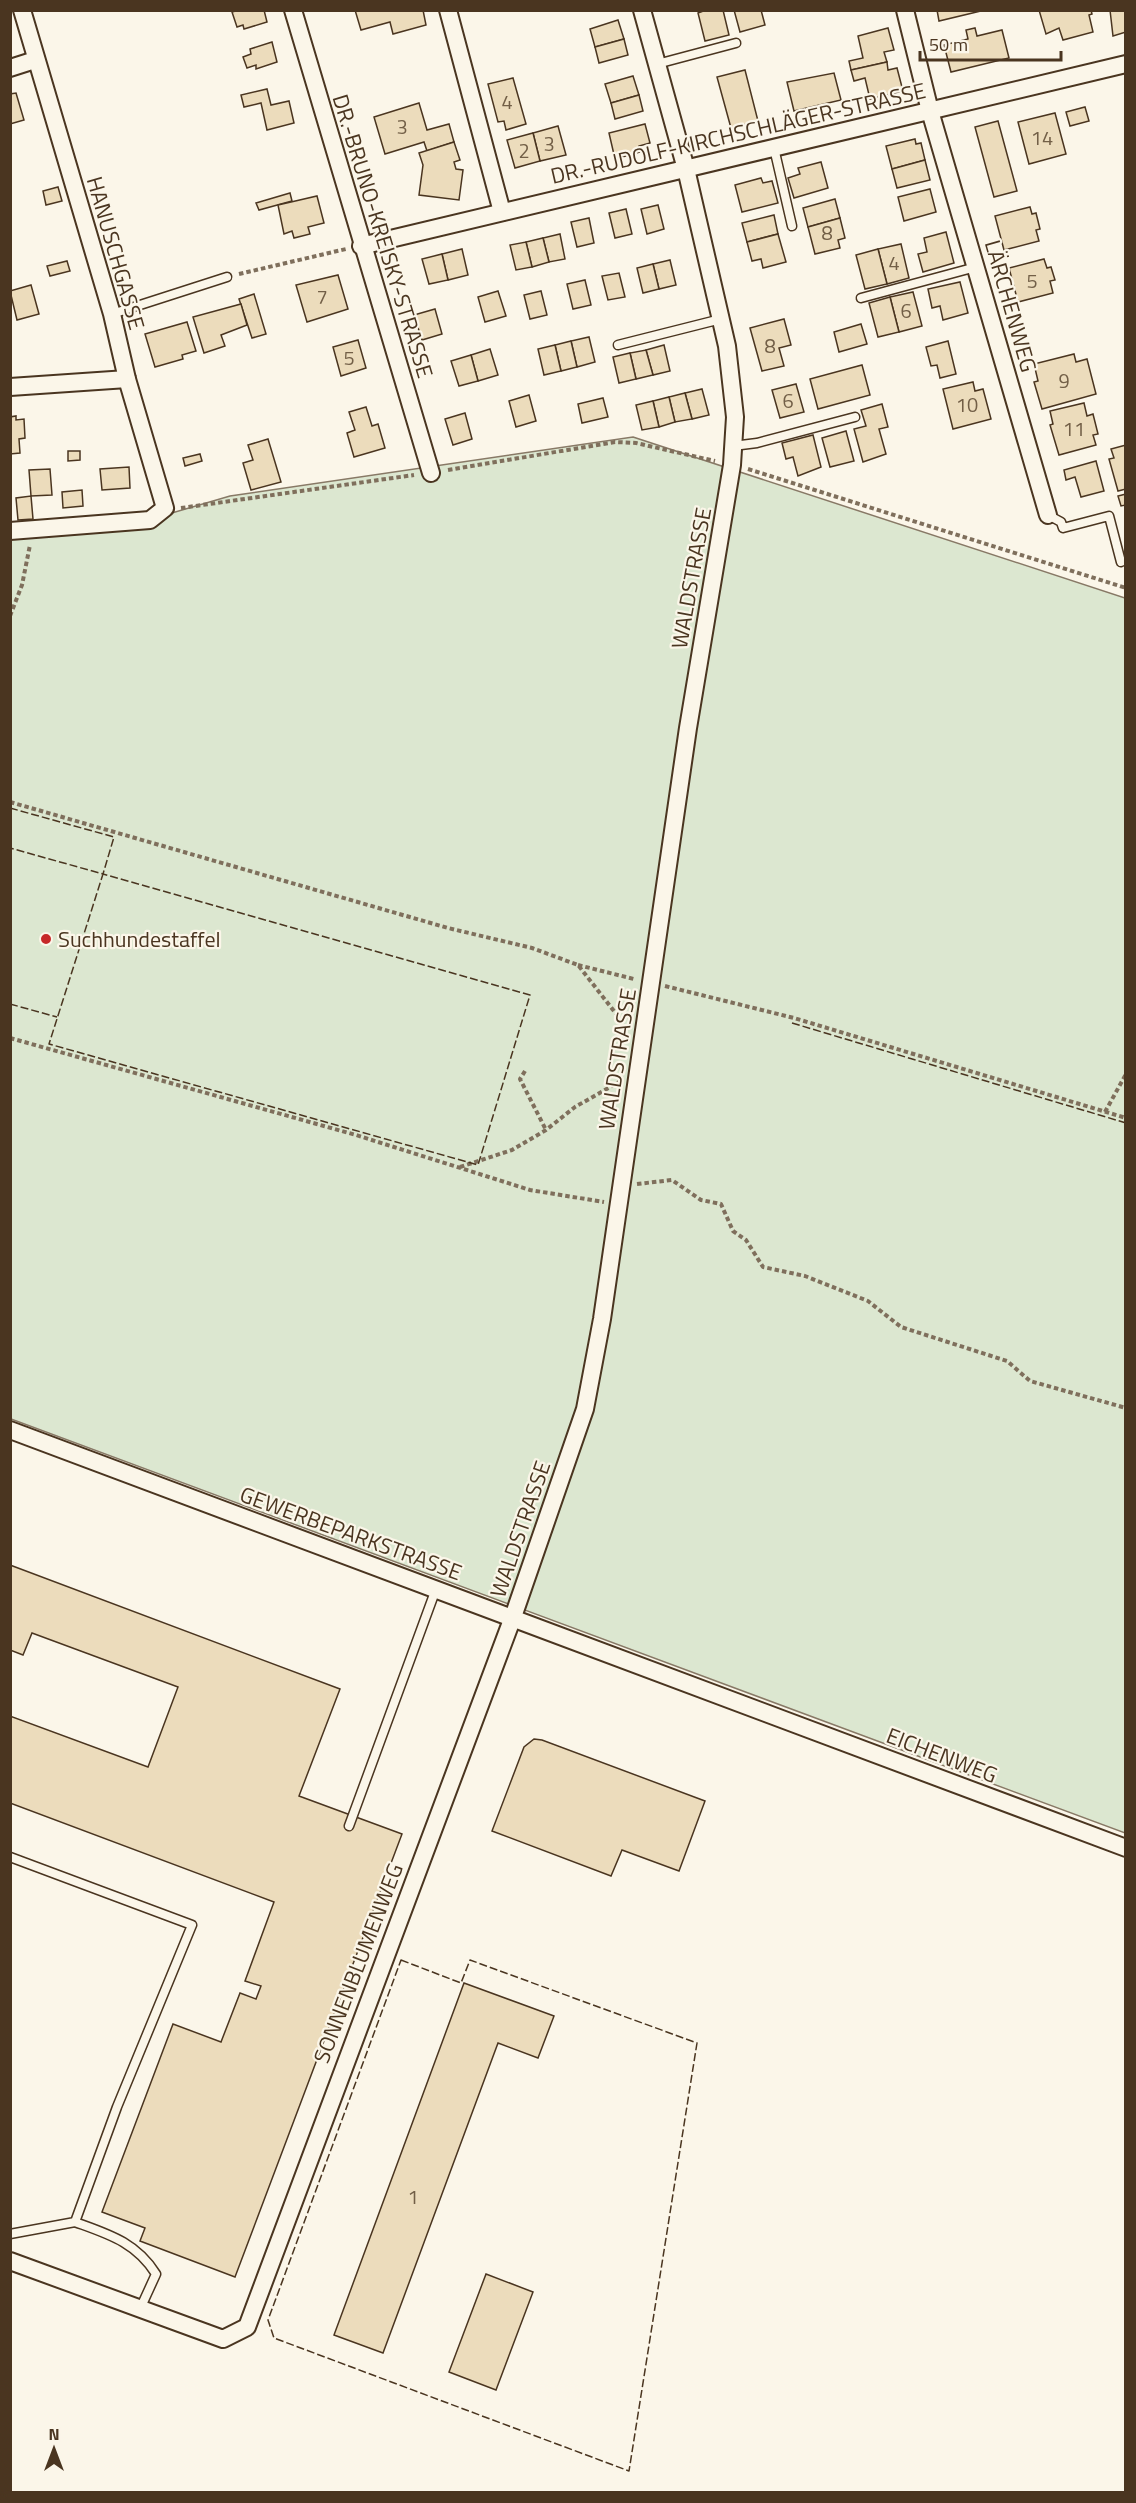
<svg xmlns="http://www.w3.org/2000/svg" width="1136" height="2503" viewBox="0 0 1136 2503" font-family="'Titillium Web',sans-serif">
	<rect width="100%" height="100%" fill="#fbf6e9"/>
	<polygon fill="#dce7d0" stroke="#887966" stroke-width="1.5" points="633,437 1125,598 1125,1833 11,1419 11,527 165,515 230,496"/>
	<g fill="#ecdcbc" stroke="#4a3520" stroke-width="1.5">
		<polygon points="239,10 264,10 267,22 244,29 243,25 237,27 232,12"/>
		<polygon points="355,10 423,10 426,25 393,34 390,22 361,30"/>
		<polygon points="706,10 723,10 729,35 705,41 698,13"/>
		<polygon points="734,10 761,10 765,25 740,32"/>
		<polygon points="937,10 985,10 939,21"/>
		<polygon points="1039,10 1091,10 1092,14 1089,15 1093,32 1063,40 1059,28 1046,34"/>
		<polygon points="1110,10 1126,10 1126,32 1113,36"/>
		<polygon points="618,20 624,39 595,47 590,29"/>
		<polygon points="888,28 894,50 884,52 887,62 851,70 849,61 863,58 858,36"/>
		<polygon points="975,28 977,36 1002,30 1009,58 951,72 944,45 968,39 966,30"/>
		<polygon points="624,39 628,55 599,63 595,47"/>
		<polygon points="272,42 277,62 256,69 256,65 247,68 243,57 251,54 250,49"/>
		<polygon points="887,62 888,70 897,68 903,91 870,99 865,78 854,81 851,70"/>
		<polygon points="745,70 758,121 731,128 717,77"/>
		<polygon points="834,73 841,100 794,111 787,82"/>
		<polygon points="633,76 639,95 611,103 605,84"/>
		<polygon points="513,78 526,124 506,130 504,121 498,122 488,84"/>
		<polygon points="267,89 271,105 289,101 294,123 267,130 261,103 244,107 241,95"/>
		<polygon points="16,93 24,120 10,124 10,94"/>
		<polygon points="639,95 643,111 615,119 611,103"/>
		<polygon points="419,103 427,130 449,124 454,142 427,151 424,142 385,154 374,117"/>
		<polygon points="1085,107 1089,121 1070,126 1066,112"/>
		<polygon points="1055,113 1066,154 1029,164 1018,122"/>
		<polygon points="998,121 1017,191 994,197 975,127"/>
		<polygon points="645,124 650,143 639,146 640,152 615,159 609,133"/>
		<polygon points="558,126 566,155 540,161 533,133"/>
		<polygon points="533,133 540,161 515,168 507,140"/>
		<polygon points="915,139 916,144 921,143 925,160 892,169 886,146"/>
		<polygon points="454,142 460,160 454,162 456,169 463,170 459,200 419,195 423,165 419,153"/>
		<polygon points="925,160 930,180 897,188 892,169"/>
		<polygon points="821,162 828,188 794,198 788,178 800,174 798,168"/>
		<polygon points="761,178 763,183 772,181 778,203 742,212 735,185"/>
		<polygon points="58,187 62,201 46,205 43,191"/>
		<polygon points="930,189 936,212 904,221 898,197"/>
		<polygon points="290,193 292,201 259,210 256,203"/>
		<polygon points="317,196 324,223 308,227 310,234 294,238 292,231 284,234 278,205"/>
		<polygon points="835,199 840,218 808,227 803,208"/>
		<polygon points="658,205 664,229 647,234 641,209"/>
		<polygon points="1030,207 1032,214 1036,213 1040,229 1036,230 1039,241 1004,250 995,216"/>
		<polygon points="626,209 632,234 615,238 609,213"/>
		<polygon points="774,215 778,234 747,242 742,223"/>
		<polygon points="589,218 594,243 577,247 571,222"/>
		<polygon points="840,218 845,238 838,240 840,248 815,254 808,227"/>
		<polygon points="946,232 954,263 923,272 918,254 927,252 924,238"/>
		<polygon points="560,234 565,259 549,262 543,238"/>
		<polygon points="778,234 786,262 763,268 761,259 752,261 747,242"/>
		<polygon points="543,238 549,262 532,267 526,242"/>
		<polygon points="526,242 532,267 516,270 510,245"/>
		<polygon points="901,244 909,278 887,284 878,249"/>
		<polygon points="462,249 468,275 448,280 442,254"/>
		<polygon points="878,249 887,284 865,289 856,255"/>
		<polygon points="442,254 448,280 429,284 422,259"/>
		<polygon points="1044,259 1047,268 1051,267 1055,280 1050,281 1053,293 1018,302 1009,268"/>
		<polygon points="670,260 676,285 659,289 653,264"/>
		<polygon points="67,261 70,271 50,276 47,266"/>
		<polygon points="653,264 659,289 643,293 637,268"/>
		<polygon points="619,273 625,297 608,300 602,276"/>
		<polygon points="338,275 348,309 307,322 296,285"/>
		<polygon points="585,280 591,305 573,309 567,284"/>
		<polygon points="960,282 968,313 943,320 940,306 932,308 928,289"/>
		<polygon points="31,285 39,314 17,320 10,291"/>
		<polygon points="498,291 506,316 485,322 478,297"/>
		<polygon points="541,291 547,315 530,319 524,295"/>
		<polygon points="913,292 922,326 899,332 890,297"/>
		<polygon points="254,294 266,334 252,338 239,299"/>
		<polygon points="890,297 899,332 878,337 869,303"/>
		<polygon points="241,304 247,325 221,335 225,346 204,353 193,317"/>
		<polygon points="435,309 442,334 422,340 414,315"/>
		<polygon points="784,319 791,345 779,348 784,366 762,371 750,328"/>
		<polygon points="187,322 196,351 182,355 183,359 155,367 145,334"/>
		<polygon points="861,324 867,344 839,352 834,332"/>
		<polygon points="589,337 595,362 577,367 571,341"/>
		<polygon points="358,340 366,368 341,376 333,347"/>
		<polygon points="571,341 577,367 561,371 555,345"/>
		<polygon points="948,341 956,374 940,378 937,365 931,366 926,347"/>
		<polygon points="555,345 561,371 544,375 538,349"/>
		<polygon points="664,345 670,371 653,375 646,350"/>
		<polygon points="490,349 498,375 478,381 471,355"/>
		<polygon points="646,350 653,375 636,379 630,353"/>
		<polygon points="630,353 636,379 619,383 613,357"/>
		<polygon points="1074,354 1076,362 1087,359 1096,394 1042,409 1034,382 1038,381 1034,364"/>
		<polygon points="471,355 478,381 459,386 451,361"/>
		<polygon points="862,365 870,395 818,409 810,379"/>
		<polygon points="973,382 975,391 983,389 991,419 953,429 943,389"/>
		<polygon points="796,384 804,412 780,418 772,390"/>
		<polygon points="702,389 709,415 692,419 685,393"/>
		<polygon points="685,393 692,419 675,422 669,397"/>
		<polygon points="529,395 536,421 516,427 509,401"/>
		<polygon points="669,397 675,422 659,427 653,401"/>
		<polygon points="603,398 608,417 582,423 578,404"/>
		<polygon points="653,401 659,427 642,430 636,405"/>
		<polygon points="1084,403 1087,416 1093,414 1098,434 1093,435 1096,445 1059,455 1050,425 1053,424 1050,411"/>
		<polygon points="882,404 888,427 879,429 886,454 863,462 854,429 866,426 861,410"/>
		<polygon points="366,407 372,426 378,424 385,448 354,457 347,433 355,430 349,412"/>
		<polygon points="465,413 472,439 453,445 445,419"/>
		<polygon points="16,416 16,420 24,419 25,438 19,439 20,453 10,454 10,417"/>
		<polygon points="846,431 854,461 830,467 822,438"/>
		<polygon points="813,435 821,467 798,476 793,457 786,459 782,443"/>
		<polygon points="268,439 281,482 251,490 243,463 253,460 248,445"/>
		<polygon points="1126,445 1126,489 1118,491 1109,459 1114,458 1111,449"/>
		<polygon points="68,451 80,451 80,460 68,461"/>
		<polygon points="200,454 202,461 185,466 183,458"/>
		<polygon points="1096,461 1104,491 1081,497 1075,477 1066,480 1064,470"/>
		<polygon points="129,467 130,488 102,490 100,469"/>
		<polygon points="50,469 52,495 31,496 29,470"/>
		<polygon points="82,490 83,506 63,508 62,492"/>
		<polygon points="1126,494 1126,505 1121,506 1118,496"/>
		<polygon points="31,496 33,519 18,520 16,498"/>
		<polygon points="10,1565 340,1689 299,1796 402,1834 235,2277 140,2241 145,2228 102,2212 173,2024 221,2042 240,1993 256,1999 261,1986 245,1981 274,1902 10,1803 10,1716 148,1767 178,1687 32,1633 23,1655 10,1650"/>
		<polygon points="534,1739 542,1740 705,1801 679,1871 622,1850 611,1876 492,1831 524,1747"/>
		<polygon points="464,1983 554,2016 538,2058 498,2043 383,2353 334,2335"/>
		<polygon points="486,2274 533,2292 496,2390 449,2372"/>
	</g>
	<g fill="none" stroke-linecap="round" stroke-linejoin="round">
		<defs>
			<g id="service">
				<polyline points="657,64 736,43"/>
				<polyline points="774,148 792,226"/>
				<polyline points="861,298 976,267"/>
				<polyline points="112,314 227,277"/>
				<polyline points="618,345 721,319"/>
				<polyline points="733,446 757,443 855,417"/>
				<polyline points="1048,515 1061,522 1063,528 1109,516 1121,562"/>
				<polyline points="349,1826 436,1589"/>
				<polyline points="10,1857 192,1925 117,2107 75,2222 10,2234"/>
				<path d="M75,2222c33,12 61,20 81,52l-16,35"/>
			</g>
			<g id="minor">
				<polyline points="293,10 431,473"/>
				<polyline points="448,10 502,212"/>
				<polyline points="905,10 930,111 1048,515"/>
				<polyline points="10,68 35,60"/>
				<polyline points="361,246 1126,64"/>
				<polyline points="10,387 127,379"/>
				<polyline points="10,531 150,520 165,508 127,379 112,314 22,10"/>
				<polyline points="10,1430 1126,1848"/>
				<polyline points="10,2261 223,2339 247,2327 513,1617 585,1409 602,1319 688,728 732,465 735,417 727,346 686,169 642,10"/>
			</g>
		</defs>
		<use href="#service" stroke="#4a3520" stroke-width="11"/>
		<use href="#minor" stroke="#4a3520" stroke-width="20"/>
		<g stroke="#7f6f5c" stroke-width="4" stroke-dasharray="4.5 3" stroke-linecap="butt">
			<polyline points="239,274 346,249"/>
			<polyline points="748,469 1126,588"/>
			<polyline points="448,470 615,442 636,443 715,461"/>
			<polyline points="181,508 414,475"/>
			<polyline points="10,616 22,585 30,545"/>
			<polyline points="10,802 448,928 532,948 578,965 628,1029"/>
			<polyline points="578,965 634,979"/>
			<polyline points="665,986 794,1018 1126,1118"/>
			<polyline points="10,1038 356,1135 530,1190 604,1202"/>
			<polyline points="525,1071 520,1079 546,1130"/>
			<polyline points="1105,1112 1126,1074"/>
			<polyline points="460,1167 512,1150 546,1130 575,1107 619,1082"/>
			<polyline points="637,1184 672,1180 701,1200 721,1204 733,1231 746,1240 763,1267 805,1276 868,1301 901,1327 1007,1361 1030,1381 1126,1408"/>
		</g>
		<use href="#service" stroke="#fbf6e9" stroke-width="8"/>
		<use href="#minor" stroke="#fbf6e9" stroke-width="16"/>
		<g stroke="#4a3520" stroke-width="1.5" stroke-dasharray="8 3" stroke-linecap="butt">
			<polyline points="10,808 114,837 103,874 530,995 478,1165 49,1044 103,874 10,848"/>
			<polyline points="10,1004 57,1017"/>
			<polyline points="792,1023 1126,1123"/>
			<polygon points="401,1960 461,1983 470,1960 697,2043 629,2471 274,2338 268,2320"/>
		</g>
	</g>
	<circle fill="#c62828" stroke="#fbf6e9" stroke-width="2" cx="46" cy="939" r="6"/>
	<g text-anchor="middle" stroke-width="4.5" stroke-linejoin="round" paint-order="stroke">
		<g font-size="20" fill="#725f47">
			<text x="507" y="109">4</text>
			<text x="402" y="134">3</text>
			<text x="1042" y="145">14</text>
			<text x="549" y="151">3</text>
			<text x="524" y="158">2</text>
			<text x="827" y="240">8</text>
			<text x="894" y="270">4</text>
			<text x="1032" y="288">5</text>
			<text x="322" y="304">7</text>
			<text x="906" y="318">6</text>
			<text x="770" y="353">8</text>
			<text x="349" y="365">5</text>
			<text x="1064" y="388">9</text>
			<text x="788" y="408">6</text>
			<text x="967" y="412">10</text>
			<text x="1074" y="436">11</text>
			<text x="413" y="2204">1</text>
		</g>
		<g font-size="22" fill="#4a3520" stroke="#fbf6e9">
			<text transform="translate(738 133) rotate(-13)" y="8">DR.-RUDOLF-KIRCHSCHLÄGER-STRASSE</text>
			<text transform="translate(383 236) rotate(73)" y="8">DR.-BRUNO-KREISKY-STRASSE</text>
			<text transform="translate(116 253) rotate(74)" y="8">HANUSCHGASSE</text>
			<text transform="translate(1011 306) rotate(74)" y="8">LÄRCHENWEG</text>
			<text transform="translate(691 578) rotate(-80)" y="8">WALDSTRASSE</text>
			<text transform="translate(617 1059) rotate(-81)" y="8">WALDSTRASSE</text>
			<text transform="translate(520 1529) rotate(-71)" y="8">WALDSTRASSE</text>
			<text transform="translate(351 1533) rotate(20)" y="8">GEWERBEPARKSTRASSE</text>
			<text transform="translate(942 1755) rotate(21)" y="8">EICHENWEG</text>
			<text transform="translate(358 1963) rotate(-69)" y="8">SONNENBLUMENWEG</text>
		</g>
		<g font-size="22" fill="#4a3520" stroke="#fbf6e9" text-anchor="start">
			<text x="58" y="947">Suchhundestaffel</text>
		</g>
	</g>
	<rect width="1136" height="2503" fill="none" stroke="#4a3520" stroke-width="24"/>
	<g transform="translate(54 2449)" stroke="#fbf6e9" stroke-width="4.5" paint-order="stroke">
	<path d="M0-4.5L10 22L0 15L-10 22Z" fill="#4a3520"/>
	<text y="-9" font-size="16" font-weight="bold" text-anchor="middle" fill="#4a3520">N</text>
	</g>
	<path d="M920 51v9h141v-9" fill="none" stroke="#4a3520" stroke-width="3"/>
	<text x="929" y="51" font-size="18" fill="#4a3520" stroke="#fbf6e9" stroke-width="4.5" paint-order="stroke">50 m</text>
</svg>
